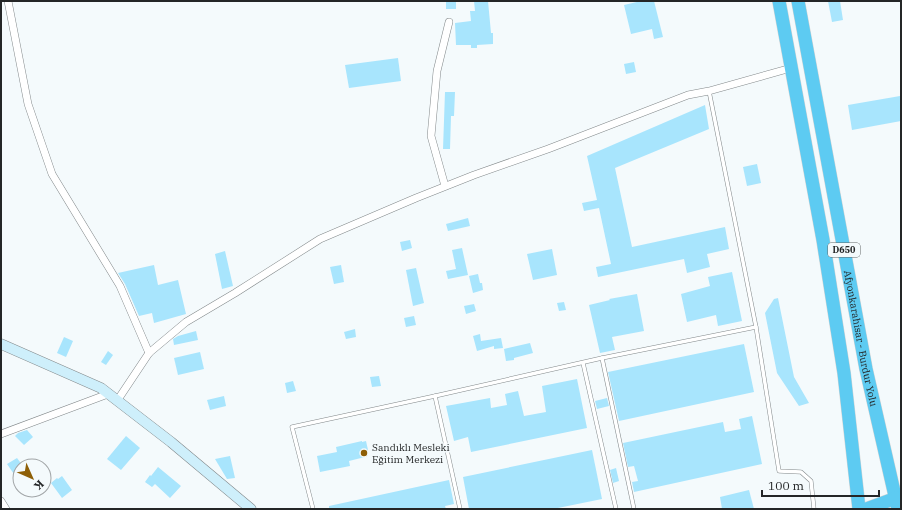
<svg xmlns="http://www.w3.org/2000/svg" width="902" height="510" viewBox="0 0 902 510" font-family="'IBM Plex Serif',serif">
	<rect width="100%" height="100%" fill="#f4fafc"/>
	<g fill="#a8e5fd">
		<rect x="446" y="1" width="10" height="8"/>
		<polygon points="474,1 488,1 491,33 493,33 493,44 477,45 477,48 471,48 471,45 456,45 455,23 471,21 470,11 475,11"/>
		<polygon points="641,1 654,1 663,37 654,39 652,29 631,34 624,5"/>
		<polygon points="828,1 840,1 843,20 832,22"/>
		<polygon points="398,58 401,81 349,88 345,65"/>
		<polygon points="634,62 636,72 626,74 624,64"/>
		<polygon points="445,92 455,92 454,116 451,116 450,149 443,149"/>
		<polygon points="900,96 901,103 901,121 852,130 848,105"/>
		<polygon points="705,105 709,129 615,168 632,247 725,227 729,249 707,254 710,267 687,273 684,259 598,277 596,267 611,264 599,208 584,211 582,203 597,200 587,156"/>
		<polygon points="757,164 761,183 747,186 743,167"/>
		<polygon points="468,218 470,226 448,231 446,224"/>
		<polygon points="410,240 412,248 402,251 400,242"/>
		<polygon points="462,248 468,275 448,279 446,271 456,269 452,250"/>
		<polygon points="552,249 557,275 533,280 527,254"/>
		<polygon points="225,251 233,286 222,289 215,254"/>
		<polygon points="154,265 158,285 178,280 186,314 154,323 152,313 139,316 125,284 118,273"/>
		<polygon points="341,265 344,282 334,284 330,267"/>
		<polygon points="416,268 424,303 413,306 406,270"/>
		<polygon points="732,272 742,321 718,326 716,315 687,322 681,294 710,286 708,277"/>
		<polygon points="478,274 480,283 482,283 483,290 473,293 469,276"/>
		<polygon points="637,294 644,331 612,337 615,350 600,353 589,305 610,300 609,299"/>
		<polygon points="778,298 794,377 809,403 799,406 777,373 765,313 774,299"/>
		<polygon points="564,302 566,310 559,311 557,303"/>
		<polygon points="474,304 476,311 466,314 464,306"/>
		<polygon points="414,316 416,325 406,327 404,318"/>
		<polygon points="355,329 356,337 346,339 344,332"/>
		<polygon points="196,331 198,340 174,345 173,339 178,336"/>
		<polygon points="480,334 481,341 501,338 503,348 494,349 494,346 477,351 473,336"/>
		<polygon points="64,337 73,341 66,357 57,353"/>
		<polygon points="530,343 533,353 514,358 514,360 506,361 504,349"/>
		<polygon points="744,344 754,392 619,421 608,372"/>
		<polygon points="108,351 113,355 106,365 101,362"/>
		<polygon points="200,352 204,369 178,375 174,358"/>
		<polygon points="379,376 381,386 372,387 370,377"/>
		<polygon points="577,379 587,428 471,452 468,437 454,441 446,406 490,398 491,408 507,405 505,394 518,391 524,416 546,412 542,386"/>
		<polygon points="293,381 296,391 287,393 285,383"/>
		<polygon points="224,396 226,406 210,410 207,400"/>
		<polygon points="607,398 609,406 597,409 595,401"/>
		<polygon points="752,416 762,464 634,492 632,482 638,481 634,466 628,467 623,443 723,422 725,432 741,429 739,419"/>
		<polygon points="27,430 33,437 24,445 15,436 18,433"/>
		<polygon points="126,436 140,448 121,470 107,459"/>
		<polygon points="362,441 362,442 366,441 368,450 364,450 365,457 349,461 350,466 320,472 317,456 337,452 336,447"/>
		<polygon points="592,450 602,499 553,509 469,509 463,477"/>
		<polygon points="230,456 235,478 227,479 215,459"/>
		<polygon points="17,458 23,466 20,466 20,483 7,464"/>
		<polygon points="158,467 181,486 170,498 155,484 152,487 145,482 150,475 151,476"/>
		<polygon points="616,468 619,481 613,483 610,470"/>
		<polygon points="62,476 72,490 62,498 51,483 57,478 58,479"/>
		<polygon points="449,480 454,504 445,506 446,509 329,509 329,506"/>
		<polygon points="749,490 754,509 722,509 720,497"/>
	</g>
	<g fill="none" stroke-linecap="round" stroke-linejoin="round">
		<defs>
			<g id="lane">
				<polyline points="709,91 756,327 779,471 801,472 811,481 814,509"/>
				<polyline points="602,358 634,509"/>
				<polyline points="583,363 616,509"/>
				<polyline points="435,396 460,509"/>
				<polyline points="313,509 292,427 435,396 602,358 756,327"/>
			</g>
			<g id="street">
				<polyline points="8,1 28,104 52,174 120,286 149,353"/>
				<polyline points="445,186 431,136 437,71 449,22"/>
				<polyline points="117,401 149,353 186,322 235,293 320,239 416,198 474,175 548,149 688,95 709,91 791,68"/>
				<polyline points="1,434 108,394"/>
				<polyline points="1,501 6,509"/>
			</g>
			<polyline id="secondary" points="1,344 101,388 171,442 251,509"/>
			<g id="highway">
				<polyline points="779,1 823,240 844,373 859,509"/>
				<path id="s1" d="M798,1l68,368 32,140"/>
				<polyline points="866,509 896,498"/>
			</g>
		</defs>
		<use href="#lane" stroke="#82888a" stroke-width="4.5"/>
		<use href="#street" stroke="#82888a" stroke-width="8"/>
		<use href="#secondary" stroke="#82888a" stroke-width="11"/>
		<use href="#highway" stroke="#d3d4d4" stroke-width="14"/>
		<use href="#lane" stroke="#fff" stroke-width="3.5"/>
		<use href="#street" stroke="#fff" stroke-width="7"/>
		<use href="#secondary" stroke="#ceeffb" stroke-width="10"/>
		<use href="#highway" stroke="#5dcbf2" stroke-width="13"/>
	</g>
	<circle fill="#8e5f07" stroke="#f4fafc" stroke-width="1.5" cx="364" cy="453" r="4"/>
	<g text-anchor="middle" stroke-width="3" stroke-linejoin="round" paint-order="stroke">
		<rect fill="#f4fafc" stroke="#626667" stroke-width="1" x="828" y="243" width="32" height="14" rx="3"/>
		<g font-size="9" font-weight="bold" fill="#242627">
			<text x="844" y="253">D650</text>
		</g>
		<g font-size="10" fill="#242627" stroke="#f4fafc">
			<text dy="4" stroke="none"><textPath href="#s1" startOffset="343">Afyonkarahisar - Burdur Yolu</textPath></text>
		</g>
		<g font-size="10" fill="#242627" stroke="#f4fafc" text-anchor="start">
			<text x="372" y="451">Sandıklı Mesleki<tspan x="372" dy="12">Eğitim Merkezi</tspan></text>
		</g>
	</g>
	<rect width="902" height="510" fill="none" stroke="#242627" stroke-width="4"/>
	<g transform="translate(32 478) rotate(135)"><circle r="19" fill="#f4fafc" stroke="#a1a5a7"/>
	<path d="M0-3L7 15L0 10L-7 15Z" fill="#8e5f07"/>
	<text y="-6" font-size="11" font-weight="bold" text-anchor="middle" fill="#242627">K</text>
	</g>
	<path d="M762 490v6h117v-6" fill="none" stroke="#242627" stroke-width="2"/>
	<text x="768" y="490" font-size="12" fill="#242627" stroke="#f4fafc" stroke-width="3" paint-order="stroke">100 m</text>
</svg>
